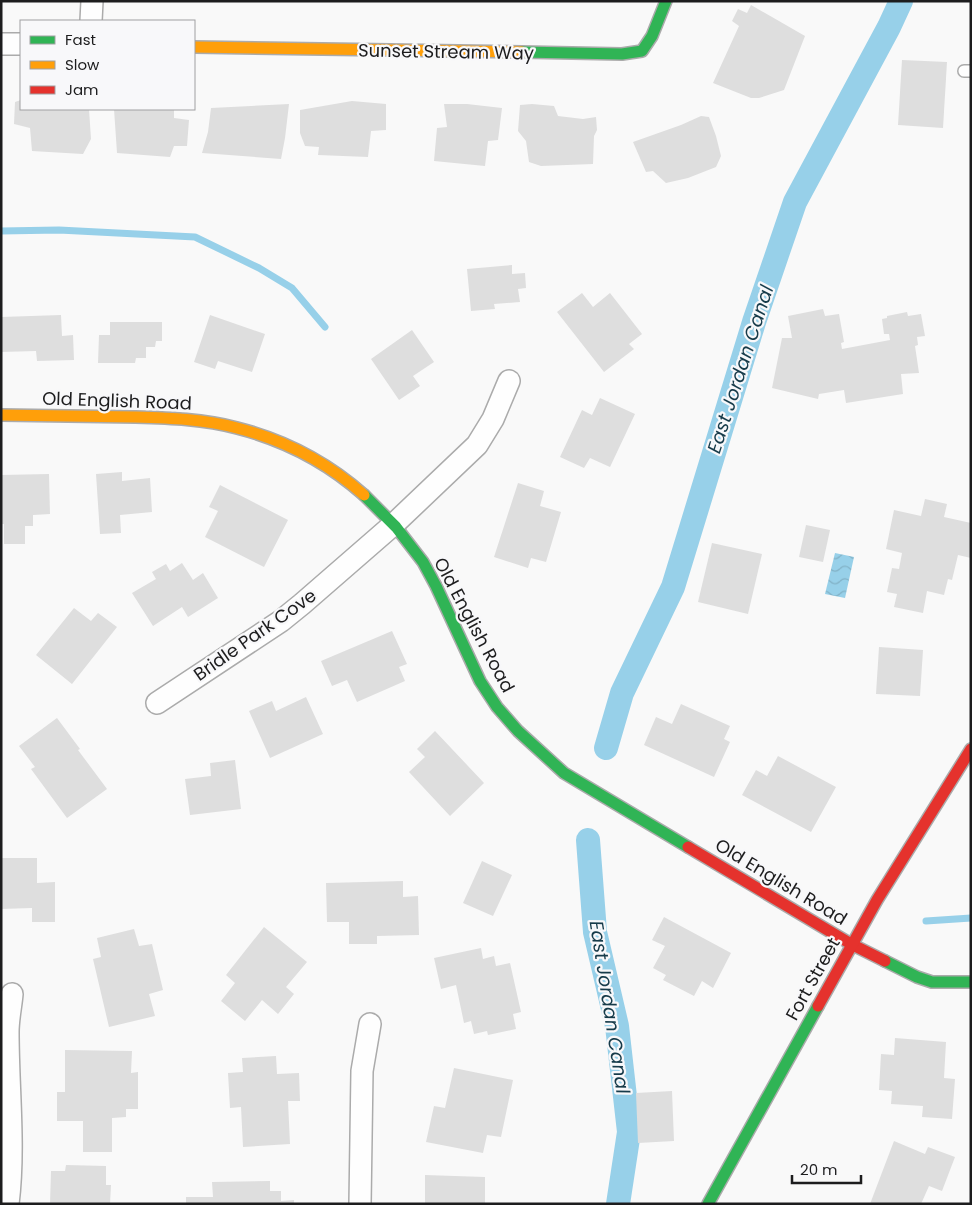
<svg xmlns="http://www.w3.org/2000/svg" width="972" height="1205" viewBox="0 0 972 1205" font-family="Poppins,sans-serif">
	<defs>
		<pattern id="water-waves" width="16" height="10" patternUnits="userSpaceOnUse" patternTransform="scale(1.25)"><rect width="16" height="10" fill="#97d0e9"/><path d="M0 5q4-4 8 0t8 0" fill="none" stroke="#82b2c7"/></pattern>
	</defs>
	<rect width="100%" height="100%" fill="#f9f9f9"/>
	<polygon fill="url(#water-waves)" points="835,553 854,557 845,598 825,594"/>
	<g fill="none" stroke-linecap="round" stroke-linejoin="round">
		<g stroke="#97d0e9" stroke-width="7">
			<polyline points="1,231 59,230 195,237 259,268 292,288 325,327"/>
			<polyline points="926,921 971,918"/>
		</g>
		<g stroke="#97d0e9" stroke-width="24">
			<polyline points="606,748 622,693 673,587 754,322 795,202 889,27 901,1"/>
			<polyline points="588,840 595,932 617,1026 629,1132 618,1204"/>
		</g>
	</g>
	<g fill="#dedede">
		<polygon points="751,5 805,36 784,90 759,98 751,98 713,83 739,26 732,21 738,9 747,13"/>
		<polygon points="902,60 947,62 943,128 898,125"/>
		<polygon points="21,100 21,109 89,109 91,139 83,154 32,151 30,128 14,124 15,102"/>
		<polygon points="352,101 386,104 386,130 371,131 368,157 318,155 319,147 305,146 300,133 300,110"/>
		<polygon points="289,104 285,138 281,159 202,153 208,132 211,108"/>
		<polygon points="444,104 467,104 502,108 498,140 488,141 485,166 434,161 437,128 447,127"/>
		<polygon points="532,104 554,106 558,116 583,119 596,117 597,130 594,136 593,164 541,166 529,162 526,141 518,131 520,105"/>
		<polygon points="114,109 149,110 149,109 174,109 174,118 189,120 187,146 174,146 170,157 117,153"/>
		<polygon points="701,116 709,117 716,136 721,156 716,167 688,178 666,183 653,171 646,172 633,142 681,125"/>
		<polygon points="512,265 512,274 525,273 526,288 518,289 520,302 494,304 495,309 471,311 467,269"/>
		<polygon points="582,293 593,307 610,293 642,334 629,344 634,349 604,372 557,312"/>
		<polygon points="823,309 825,316 839,314 844,342 841,343 842,349 890,340 889,334 884,334 882,319 887,318 887,316 907,312 908,316 921,314 925,336 917,337 918,345 915,346 919,373 901,374 903,394 846,403 844,390 819,394 818,399 772,388 782,338 792,338 788,316"/>
		<polygon points="61,315 62,336 73,335 74,360 37,361 36,351 1,352 1,317"/>
		<polygon points="210,315 265,334 252,372 218,361 215,369 194,362"/>
		<polygon points="110,322 162,322 162,341 156,341 155,347 146,347 146,358 136,358 135,363 98,363 99,335 110,335"/>
		<polygon points="412,330 434,362 413,376 420,386 399,400 371,359"/>
		<polygon points="600,398 635,414 610,467 590,458 584,468 560,457 582,410 592,415"/>
		<polygon points="122,472 122,481 150,478 152,512 120,515 121,533 100,534 96,474"/>
		<polygon points="49,474 50,514 33,515 33,526 25,526 25,544 4,544 4,524 1,524 1,475"/>
		<polygon points="518,483 544,491 540,506 561,512 546,562 531,558 528,568 494,557"/>
		<polygon points="220,485 288,520 264,567 205,537 218,511 209,507"/>
		<polygon points="925,499 947,504 944,517 971,523 971,558 958,555 952,580 948,579 944,595 927,591 923,613 894,607 897,594 887,592 892,568 899,569 902,553 886,549 894,510 921,516"/>
		<polygon points="806,525 830,530 823,562 799,557"/>
		<polygon points="712,543 762,554 748,614 698,602"/>
		<polygon points="182,563 193,580 203,573 218,598 188,617 182,607 153,626 132,593 156,579 152,572 166,564 170,571"/>
		<polygon points="74,608 91,621 98,613 117,627 72,684 36,655"/>
		<polygon points="392,631 407,664 399,667 405,681 357,702 347,680 332,686 321,661"/>
		<polygon points="879,647 923,650 920,696 876,694"/>
		<polygon points="306,697 323,734 270,758 249,711 272,701 276,711"/>
		<polygon points="681,704 730,726 724,739 730,742 714,777 644,745 656,717 672,724"/>
		<polygon points="57,718 80,749 78,750 107,789 67,818 31,769 35,767 19,746"/>
		<polygon points="435,731 484,783 450,816 409,772 425,757 417,749"/>
		<polygon points="778,756 836,787 811,832 742,795 756,770 767,776"/>
		<polygon points="235,760 241,809 190,815 185,779 211,776 210,763"/>
		<polygon points="1,858 37,858 37,883 55,882 55,922 32,922 32,908 1,909"/>
		<polygon points="482,861 512,875 493,916 463,903"/>
		<polygon points="403,881 403,897 418,896 419,935 377,936 377,944 349,944 349,922 327,922 326,883"/>
		<polygon points="664,917 731,953 713,988 702,981 694,996 663,980 666,975 653,968 665,946 652,940"/>
		<polygon points="264,927 307,962 286,987 294,994 278,1014 262,1000 245,1021 221,1001 235,983 226,975"/>
		<polygon points="134,929 139,946 152,944 163,990 149,994 155,1016 109,1027 93,959 101,957 97,938"/>
		<polygon points="481,948 483,959 494,956 496,966 510,963 521,1012 513,1014 516,1029 488,1035 487,1031 474,1034 471,1021 464,1023 456,985 441,989 434,958"/>
		<polygon points="895,1038 946,1042 944,1078 955,1079 952,1119 922,1117 923,1106 891,1104 892,1091 879,1090 881,1054 894,1055"/>
		<polygon points="65,1050 132,1051 131,1073 138,1072 138,1109 126,1109 126,1117 112,1118 112,1152 83,1152 83,1121 57,1121 57,1092 65,1092"/>
		<polygon points="276,1056 277,1074 299,1073 300,1101 288,1101 290,1144 243,1147 241,1107 230,1108 228,1073 243,1072 242,1058"/>
		<polygon points="454,1068 513,1080 501,1137 487,1135 483,1153 426,1142 434,1106 445,1108"/>
		<polygon points="672,1091 674,1141 638,1143 636,1093"/>
		<polygon points="894,1141 925,1154 928,1147 955,1157 942,1191 929,1186 921,1204 870,1204"/>
		<polygon points="66,1165 106,1166 106,1185 111,1185 110,1204 50,1204 51,1171 65,1171"/>
		<polygon points="425,1175 485,1177 485,1204 425,1204"/>
		<polygon points="270,1181 270,1191 281,1191 281,1201 294,1200 294,1204 186,1204 186,1197 213,1197 212,1182"/>
	</g>
	<g fill="none" stroke-linecap="round" stroke-linejoin="round">
		<defs>
			<polyline id="lane" points="964,71 971,71"/>
			<g id="street">
				<polyline points="91,21 92,1"/>
				<polyline points="1,44 21,44"/>
				<polyline points="157,703 281,621 302,604 394,524 477,445 493,419 509,381"/>
				<path d="M8,1204c7,-57 0,-115 0,-172 0,-13 3,-26 4,-38"/>
				<polyline points="360,1204 362,1071 370,1024"/>
			</g>
			<g id="fast">
				<polyline points="522,52 622,54 642,51 652,36 666,1"/>
				<polyline points="364,495 396,527 423,562 436,586 480,681 497,707 518,731 564,773 688,847"/>
				<polyline points="885,961 917,977 932,982 971,982"/>
				<polyline points="708,1204 818,1006"/>
			</g>
			<g id="slow">
				<polyline points="194,47 522,52"/>
				<path d="M1,415c45,1 89,1 134,2 34,1 69,2 102,11 47,12 91,35 127,67"/>
			</g>
			<g id="jam">
				<polyline points="688,847 851,944 885,961"/>
				<polyline points="818,1006 877,900 971,749"/>
			</g>
		</defs>
		<use href="#lane" stroke="#ababab" stroke-width="14"/>
		<use href="#street" stroke="#ababab" stroke-width="24"/>
		<use href="#fast" stroke="#ababab" stroke-width="14"/>
		<use href="#slow" stroke="#ababab" stroke-width="14"/>
		<use href="#jam" stroke="#ababab" stroke-width="14"/>
		<use href="#lane" stroke="#fefefe" stroke-width="11"/>
		<use href="#street" stroke="#fefefe" stroke-width="21"/>
		<use href="#fast" stroke="#30b455" stroke-width="11"/>
		<use href="#slow" stroke="#ff9f0a" stroke-width="11"/>
		<use href="#jam" stroke="#e5322d" stroke-width="11"/>
	</g>
	<g text-anchor="middle" stroke-width="4.5" stroke-linejoin="round" paint-order="stroke">
		<g font-size="18" fill="#1d1d1e" stroke="#f8f8fa">
			<text transform="translate(446 52) rotate(1)" y="6">Sunset Stream Way</text>
			<text transform="translate(117 401) rotate(2)" y="6">Old English Road</text>
			<text transform="translate(474 625) rotate(62)" y="6">Old English Road</text>
			<text transform="translate(255 635) rotate(-35)" y="6">Bridle Park Cove</text>
			<text transform="translate(781 882) rotate(31)" y="6">Old English Road</text>
			<text transform="translate(813 979) rotate(-61)" y="6">Fort Street</text>
		</g>
		<g font-size="19" font-style="italic" fill="#163b4a" stroke="#f8f8fa">
			<text transform="translate(740 369) rotate(-72)" y="7">East Jordan Canal</text>
			<text transform="translate(610 1007) rotate(81)" y="7">East Jordan Canal</text>
		</g>
	</g>
	<rect width="972" height="1205" fill="none" stroke="#1d1d1e" stroke-width="5"/>
	<rect x="20" y="20" width="175" height="90" fill="#f8f8fa" stroke="#a0a0a2"/>
	<rect x="30" y="36" width="25" height="8" fill="#30b455" stroke="#a0a0a2"/>
	<text x="65" y="45" font-size="15" fill="#1d1d1e">Fast</text>
	<rect x="30" y="61" width="25" height="8" fill="#ff9f0a" stroke="#a0a0a2"/>
	<text x="65" y="70" font-size="15" fill="#1d1d1e">Slow</text>
	<rect x="30" y="86" width="25" height="8" fill="#e5322d" stroke="#a0a0a2"/>
	<text x="65" y="95" font-size="15" fill="#1d1d1e">Jam</text>
	<path d="M792 1175v8h69v-8" fill="none" stroke="#1d1d1e" stroke-width="2.5"/>
	<text x="800" y="1175" font-size="15" fill="#1d1d1e" stroke="#f8f8fa" stroke-width="4" paint-order="stroke">20 m</text>
</svg>
